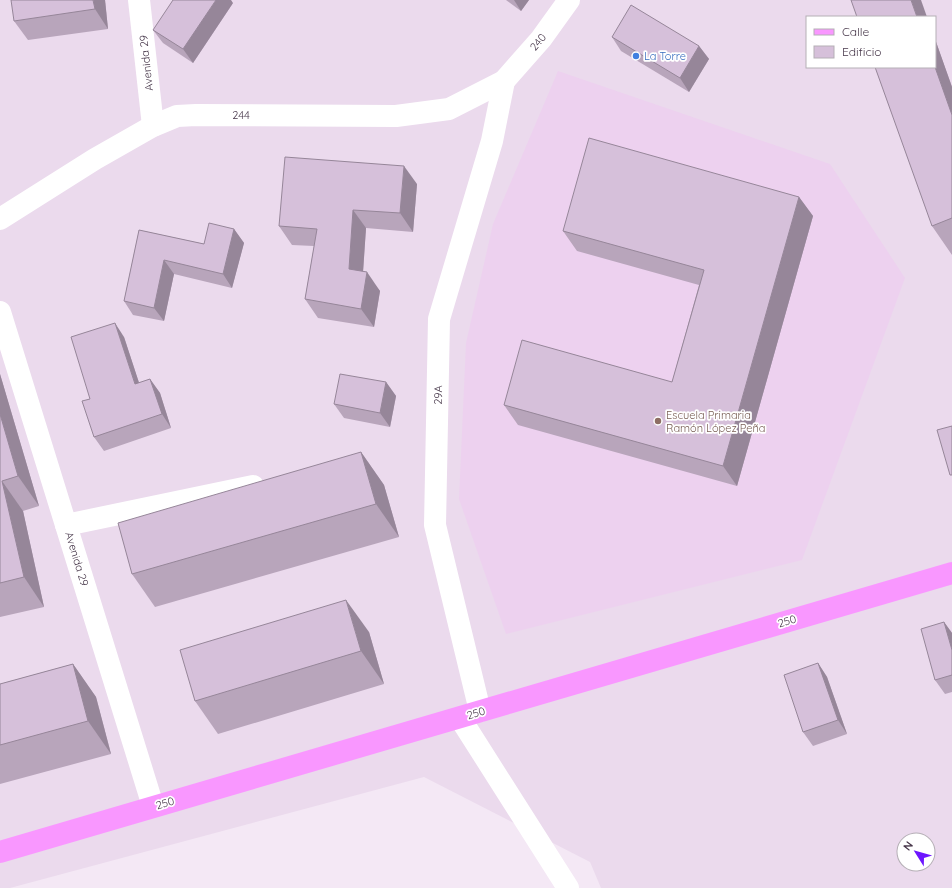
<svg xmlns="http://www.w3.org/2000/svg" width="952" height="888" viewBox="0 0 952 888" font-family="Quicksand,sans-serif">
	<rect width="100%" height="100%" fill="#f4e8f5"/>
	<path fill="#ebdaed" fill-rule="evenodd" d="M0,0h952v888h-351l-11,-26 -166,-85 -414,111h-10zM807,17h128v50h-128zM904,840h24v24h-24z"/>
	<polygon fill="#edd1ef" points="558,71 830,164 905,278 802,560 506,634 459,499 466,343 493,224"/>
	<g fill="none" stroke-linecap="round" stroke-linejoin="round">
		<g stroke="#fff" stroke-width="22">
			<polyline points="139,0 153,126"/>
			<polyline points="0,219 95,159 153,126 177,116 196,115 396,116 449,109 504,81 541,39 569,0"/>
			<polyline points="0,312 153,806"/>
			<polyline points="66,525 253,486"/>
			<polyline points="480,711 435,525 439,319 492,141 504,81"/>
			<polyline points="460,718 568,888"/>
		</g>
		<polyline stroke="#f997ff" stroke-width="22" points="0,852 952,573"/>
	</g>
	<g fill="#b8a5bb">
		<polygon points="105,0 108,29 28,40 14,21"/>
		<polygon points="506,0 529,0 521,11"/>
		<polygon points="233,3 193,63 163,43 153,30"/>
		<polygon points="612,37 699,46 709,59 689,92 621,51"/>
		<polygon points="935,39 952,87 952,255 932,226 935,67"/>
		<polygon points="417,184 413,232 366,228 363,271 380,291 374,327 318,318 305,299 314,246 292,245 279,226"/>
		<polygon points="799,197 813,216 737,486 518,425 504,405 672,382 699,285 577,251 563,231"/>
		<polygon points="234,229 244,243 232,288 174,274 164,321 133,315 124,301 139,230 204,244"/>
		<polygon points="124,337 139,383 150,379 160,393 171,428 104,451 94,437 90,399"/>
		<polygon points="0,374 39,506 23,511 44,607 0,617"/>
		<polygon points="386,382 396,396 390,427 344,418 334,404"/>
		<polygon points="361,452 384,485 399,537 155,607 132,574"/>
		<polygon points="944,622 952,633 952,692 945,694 935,680"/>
		<polygon points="369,632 384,684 218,734 195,701"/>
		<polygon points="818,663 827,677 847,734 813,746 803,732"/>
		<polygon points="73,664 96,697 111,754 0,784 0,684"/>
	</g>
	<g fill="#968699">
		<polygon points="93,0 105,0 108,29 95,9"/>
		<polygon points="216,0 231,0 233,3 193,63 183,49"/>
		<polygon points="514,0 529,0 521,11"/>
		<polygon points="911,0 921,0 927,17 917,17"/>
		<polygon points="935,39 952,87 952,115 935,67"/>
		<polygon points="699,46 709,59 689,92 680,78"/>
		<polygon points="404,166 417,184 413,232 400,213"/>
		<polygon points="799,197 813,216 737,486 723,466"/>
		<polygon points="353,210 366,228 362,287 349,269"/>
		<polygon points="234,229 244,243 232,288 223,274"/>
		<polygon points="164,260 174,274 164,321 154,308"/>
		<polygon points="367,272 380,291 374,327 361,309"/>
		<polygon points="115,323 124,337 144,398 135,384"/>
		<polygon points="0,374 39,506 18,476 0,414"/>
		<polygon points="150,379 160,393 171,428 162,414"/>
		<polygon points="386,382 396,396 390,427 380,413"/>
		<polygon points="361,452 384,485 399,537 376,504"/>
		<polygon points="2,481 23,511 44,607 24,577"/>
		<polygon points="346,600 369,632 384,684 361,651"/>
		<polygon points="944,622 952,633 952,650"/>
		<polygon points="818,663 827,677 847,734 838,720"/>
		<polygon points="73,664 96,697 111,754 88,721"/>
	</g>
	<g fill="#d6c0da" stroke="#968699">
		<polygon points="11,0 93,0 95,9 14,21"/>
		<polygon points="173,0 216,0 183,49 153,30"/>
		<polygon points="851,0 911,0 917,17 857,17"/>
		<polygon points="631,5 699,46 680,78 612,37"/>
		<polygon points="875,67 935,67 952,115 952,218 932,226"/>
		<polygon points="589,138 799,197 723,466 504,405 522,340 672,382 704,270 563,231"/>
		<polygon points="285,157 404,166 400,213 353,210 349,269 367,272 361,309 305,299 317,229 279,226"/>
		<polygon points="209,223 234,229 223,274 164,260 154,308 124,301 139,230 204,244"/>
		<polygon points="115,323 135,384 150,379 162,414 94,437 82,401 90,399 71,337"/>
		<polygon points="340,374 386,382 380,413 334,404"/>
		<polygon points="0,414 18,476 2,481 24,577 0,583"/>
		<polygon points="952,426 952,475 950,475 937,430"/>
		<polygon points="361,452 376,504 132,574 118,523"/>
		<polygon points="346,600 361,651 195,701 180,650"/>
		<polygon points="944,622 952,650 952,675 935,680 921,629"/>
		<polygon points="818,663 838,720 803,732 784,675"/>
		<polygon points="73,664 88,721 0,745 0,684"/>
	</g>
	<circle fill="#3f7fe0" stroke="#fff" stroke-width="1.5" cx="636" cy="56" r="4"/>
	<circle fill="#8d6e63" stroke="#fff" stroke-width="1.5" cx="658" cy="421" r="4"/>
	<g text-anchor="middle" stroke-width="3.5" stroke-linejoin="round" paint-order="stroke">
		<g font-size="11" fill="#463649" stroke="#fff">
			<text transform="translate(538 42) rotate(-51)" y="4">240</text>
			<text transform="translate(146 63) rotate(-96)" y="4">Avenida 29</text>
			<text x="241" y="119">244</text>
			<text transform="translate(438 395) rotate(-89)" y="4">29A</text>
			<text transform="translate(77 559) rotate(73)" y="4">Avenida 29</text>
			<text transform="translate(787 621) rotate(-16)" y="4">250</text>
			<text transform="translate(476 713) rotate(-17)" y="4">250</text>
			<text transform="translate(165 803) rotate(-16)" y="4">250</text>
		</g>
		<g font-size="11" fill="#366cbe" stroke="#fff" text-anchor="start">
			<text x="644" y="60">La Torre</text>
		</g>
		<g font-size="11" fill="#785e54" stroke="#fff" text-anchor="start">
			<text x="666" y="419">Escuela Primaria<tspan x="666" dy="13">Ramón López Peña</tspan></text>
		</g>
	</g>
	<rect x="806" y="16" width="130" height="52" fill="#ffffff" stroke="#b5afb6"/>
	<rect x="814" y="29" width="20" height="6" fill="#f997ff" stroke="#b5afb6"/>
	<text x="842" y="36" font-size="12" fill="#463649">Calle</text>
	<rect x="814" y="46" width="20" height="12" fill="#d6c0da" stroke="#b5afb6"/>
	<text x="842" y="56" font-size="12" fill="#463649">Edificio</text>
	<g transform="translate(916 852) rotate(307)"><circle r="19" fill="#ffffff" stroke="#b5afb6"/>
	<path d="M0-3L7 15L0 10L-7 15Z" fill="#6d15ff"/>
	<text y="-6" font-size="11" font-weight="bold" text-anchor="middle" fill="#463649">N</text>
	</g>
</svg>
